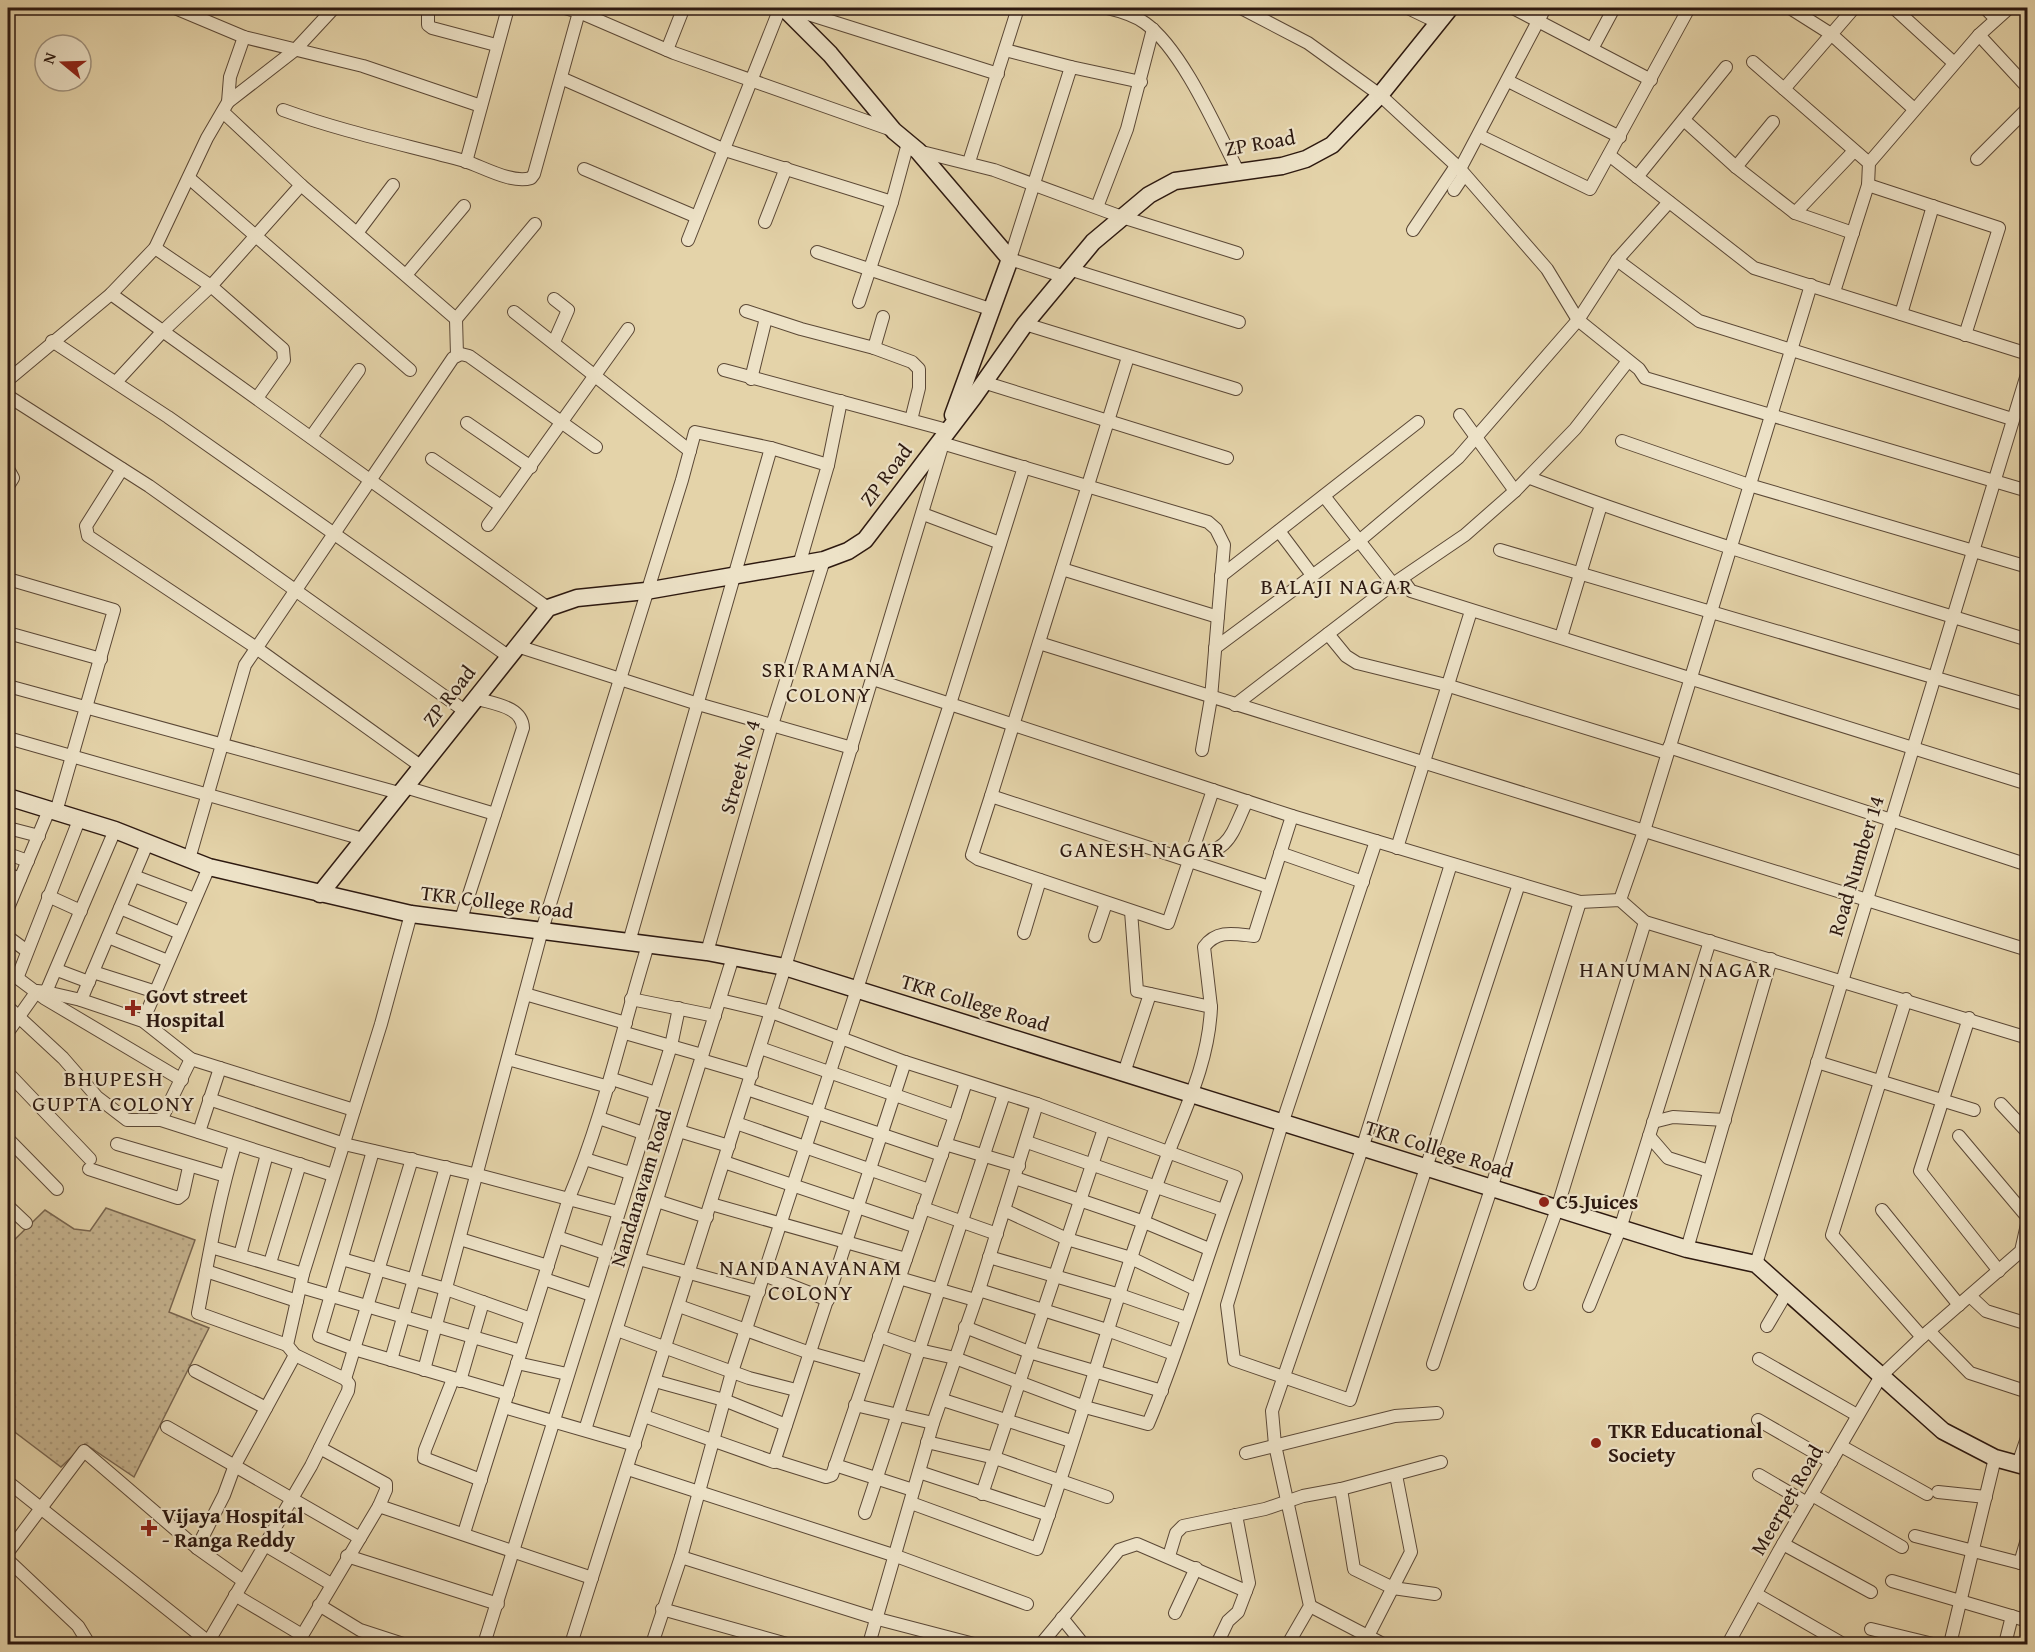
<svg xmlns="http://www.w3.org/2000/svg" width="2035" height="1652" viewBox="0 0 2035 1652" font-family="'Gentium Book Plus',serif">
	<defs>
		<pattern id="grass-dots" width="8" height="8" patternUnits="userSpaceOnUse" patternTransform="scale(1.5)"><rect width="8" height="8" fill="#c5b38f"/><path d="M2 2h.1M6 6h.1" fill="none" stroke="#aa997a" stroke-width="1.8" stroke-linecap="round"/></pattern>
	</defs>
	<rect width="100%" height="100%" fill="#e4d3a9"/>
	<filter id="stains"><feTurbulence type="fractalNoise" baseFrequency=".00333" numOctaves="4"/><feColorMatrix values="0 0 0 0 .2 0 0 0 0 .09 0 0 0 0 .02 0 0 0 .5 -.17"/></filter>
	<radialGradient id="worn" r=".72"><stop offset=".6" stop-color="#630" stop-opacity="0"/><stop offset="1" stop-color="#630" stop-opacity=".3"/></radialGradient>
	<polygon fill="url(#grass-dots)" stroke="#796650" stroke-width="1.5" points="106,1208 195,1240 169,1312 209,1328 134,1477 85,1444 61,1467 8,1427 8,1246 45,1210 74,1229 90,1231"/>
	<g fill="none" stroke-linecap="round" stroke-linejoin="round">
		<defs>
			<g id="street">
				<polyline points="175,8 244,37 363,66 481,106"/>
				<polyline points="428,8 428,25 432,28 496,45"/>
				<polyline points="789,8 998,74"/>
				<path d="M1107,8c13,3 27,7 38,15 37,26 72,107 93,148"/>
				<polyline points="1241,8 1308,43 1380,95 1460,169 1547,269 1578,320 1639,369 1645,378 2028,491"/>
				<polyline points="1408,8 1439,23"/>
				<polyline points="1513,8 1651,80"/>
				<polyline points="1790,8 1831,34 1914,109"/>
				<polyline points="1894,8 1954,63"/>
				<polyline points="1985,8 1996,19"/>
				<polyline points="579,12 674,53 892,130"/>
				<polyline points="1979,35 2028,88"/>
				<polyline points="1592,49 1614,8"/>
				<polyline points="667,50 682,12"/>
				<polyline points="1005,50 1071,67"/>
				<polyline points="1753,62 1869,163"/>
				<polyline points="561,78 725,150 892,202"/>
				<polyline points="1508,81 1620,137"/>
				<polyline points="1784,89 1854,8"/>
				<polyline points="228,102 295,50 334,8"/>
				<path d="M283,110c61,22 119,34 182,51 18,6 47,23 66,17l3,-4 45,-162 -14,-4"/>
				<polyline points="1684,120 1736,167 1795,213 1853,233"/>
				<polyline points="1480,136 1590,189 1689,8"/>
				<polyline points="918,151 994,170 1122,217 1237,253"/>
				<polyline points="1609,155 1754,268 2028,354"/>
				<polyline points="1977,159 2028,108"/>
				<polyline points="466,162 508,8"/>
				<polyline points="969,162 1018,8"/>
				<polyline points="1736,167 1773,122"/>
				<polyline points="584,169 697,217"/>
				<polyline points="1460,169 1545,8"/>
				<polyline points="1637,177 1726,67"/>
				<polyline points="189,178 410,370"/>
				<polyline points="301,185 456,319 535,224"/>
				<polyline points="1868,185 1999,228 1965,335"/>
				<polyline points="1454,190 1464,175"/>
				<polyline points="1097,207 1127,129 1153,29"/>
				<polyline points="1795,213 1854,151"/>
				<polyline points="765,222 786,168"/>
				<polyline points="1413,230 1456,166"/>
				<polyline points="357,233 393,185"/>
				<polyline points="688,240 780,8"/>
				<polyline points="155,248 211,286 301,185 223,112"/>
				<polyline points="817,252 993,310"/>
				<polyline points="1617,260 1699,321 2012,419"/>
				<polyline points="1069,269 1239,322"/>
				<polyline points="406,275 464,206"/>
				<polyline points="1062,276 1010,259 1071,67 1141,82"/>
				<polyline points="1834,292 1868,185 1869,163 1979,35 2009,8"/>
				<polyline points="111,294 548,608"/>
				<polyline points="859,302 892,202 908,143"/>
				<polyline points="746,311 801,329 874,348 883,317"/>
				<polyline points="514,312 690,451"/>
				<polyline points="1901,314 1933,206"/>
				<polyline points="456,319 457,355"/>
				<polyline points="1025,324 1236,389"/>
				<polyline points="52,341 168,417 508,656"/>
				<polyline points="554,342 568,310 554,299"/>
				<polyline points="874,348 912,362 919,369 919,388 911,420"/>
				<polyline points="751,379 766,318"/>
				<polyline points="8,380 111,294 155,248 207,138 228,102 230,77 244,37"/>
				<polyline points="116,382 163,331 211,286 283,349 284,360 257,398"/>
				<polyline points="983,382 1227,458"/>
				<polyline points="8,396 149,486 465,711"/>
				<polyline points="1460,415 1515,491"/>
				<polyline points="467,423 531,467"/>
				<polyline points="311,437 359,370"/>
				<polyline points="1622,441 1749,485 2028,567"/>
				<polyline points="945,444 1208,522 1216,529 1224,545 1211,698 1202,750"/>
				<polyline points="432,459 501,506"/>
				<polyline points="828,465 841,401"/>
				<polyline points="1024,467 950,704 1292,816 1580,902 1620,900 1645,922 2028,1038"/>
				<polyline points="8,469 13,478 8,486"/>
				<polyline points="122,469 86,526 88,536 255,647 422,767"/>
				<path d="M1530,478c163,62 331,110 498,162"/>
				<polyline points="1324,496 1393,584"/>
				<polyline points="923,514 1000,543"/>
				<polyline points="488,525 628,329"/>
				<polyline points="1279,531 1312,575"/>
				<polyline points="1500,550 2028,705"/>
				<polyline points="1062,569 1218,617"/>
				<polyline points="1221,576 1418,422"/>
				<polyline points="8,579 114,610 56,812"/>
				<polyline points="1402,579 1411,591 2028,784"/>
				<polyline points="8,633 101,659"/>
				<polyline points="1328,634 1346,656 1357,663 1446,685 1667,753"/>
				<polyline points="1561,637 1601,505"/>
				<polyline points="1039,643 2028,950"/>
				<polyline points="517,646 698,704 852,748"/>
				<polyline points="1215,648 1359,541 1458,458 1578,320 1617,260 1669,202"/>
				<polyline points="8,686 399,793"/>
				<polyline points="1235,705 1393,584 1465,535 1515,491 1575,429 1628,361"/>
				<polyline points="8,738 363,839"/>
				<polyline points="1669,747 2028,865"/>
				<polyline points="405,787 495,814"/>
				<polyline points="1213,790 1168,923 978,859 972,855 991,796 1269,887"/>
				<polyline points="991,796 1128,357"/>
				<polyline points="8,828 39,836"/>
				<polyline points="1376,841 1282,1124 1227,1305 1234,1360 1350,1400 1519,884"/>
				<polyline points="1397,848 1471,611"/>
				<polyline points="1280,853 1363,882"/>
				<polyline points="8,854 28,861"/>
				<path d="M1190,854c41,-1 41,-20 57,-53"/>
				<polyline points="189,859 245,665 453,358 461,354 469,356 596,447"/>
				<polyline points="8,874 20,879"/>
				<polyline points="134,876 195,899"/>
				<polyline points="48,896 81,911"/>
				<polyline points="1620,900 1644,831 1811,285"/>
				<polyline points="8,908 49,810"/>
				<polyline points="120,908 180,933"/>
				<path d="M461,919l62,-191c-1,-22 -30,-24 -48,-30"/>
				<polyline points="1024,933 1040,880"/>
				<polyline points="1095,936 1106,903"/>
				<polyline points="8,937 27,951"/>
				<polyline points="108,937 168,961"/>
				<polyline points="629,942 771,448"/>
				<polyline points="707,952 772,725 824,560"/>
				<polyline points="57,970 89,982"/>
				<polyline points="8,971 44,998 182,1080"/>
				<polyline points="93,972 156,992"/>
				<polyline points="18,976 79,820"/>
				<polyline points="46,992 81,1000 143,1021 191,1059 354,1110"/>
				<polyline points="525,994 626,1023"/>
				<polyline points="631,999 715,1016"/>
				<polyline points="1906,999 1832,1235 1922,1337"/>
				<polyline points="81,1000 147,844"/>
				<path d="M720,1000l51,12 134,50 132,42 199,73c-31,82 -54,167 -88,247l-63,-17 -130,-49 -36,-8 -40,-14"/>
				<polyline points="8,1007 63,1058 97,1097 127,1120 161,1120 333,1175"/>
				<path d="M1211,1007l-7,-60c13,-18 31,-13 50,-11l38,-120"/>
				<polyline points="1969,1018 1920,1171 1999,1271"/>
				<polyline points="143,1021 209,867"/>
				<polyline points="8,1032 37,991 46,992 115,830"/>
				<polyline points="625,1033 702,1055"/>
				<polyline points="760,1048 955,1116 966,1082"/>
				<polyline points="508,1059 609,1087"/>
				<polyline points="701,1060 752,1075"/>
				<polyline points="1817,1062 1974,1110"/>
				<polyline points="8,1073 90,1159"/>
				<polyline points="1124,1073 1150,994"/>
				<polyline points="612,1079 656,1093"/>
				<polyline points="747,1089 942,1155"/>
				<polyline points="209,1099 344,1144 478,1175 618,1212"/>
				<polyline points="2001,1104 2028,1133"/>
				<polyline points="599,1118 643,1133"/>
				<polyline points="161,1120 191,1059"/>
				<polyline points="1653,1122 1673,1117 1725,1120"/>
				<polyline points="736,1123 929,1190"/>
				<polyline points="679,1131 729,1146"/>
				<polyline points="199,1132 220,1068"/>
				<polyline points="1649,1136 1668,1158 1709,1171"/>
				<polyline points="1959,1136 2028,1218"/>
				<polyline points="8,1139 57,1189"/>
				<polyline points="1027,1142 1223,1210"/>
				<polyline points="117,1144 226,1176"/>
				<polyline points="945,1144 1019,1166"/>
				<path d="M235,1145c-17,56 -26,111 -37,168l89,32"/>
				<polyline points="373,1151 319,1336 354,1349 508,1394"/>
				<polyline points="585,1159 630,1173"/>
				<polyline points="724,1162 917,1227"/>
				<polyline points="89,1169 178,1198 183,1194 189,1167"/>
				<polyline points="1015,1178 1144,1222 1209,1249"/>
				<polyline points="657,1201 707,1217"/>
				<polyline points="711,1204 906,1259"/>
				<polyline points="8,1206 26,1223"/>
				<polyline points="923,1208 997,1234"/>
				<polyline points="1004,1210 1067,1239 1131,1258 1195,1289"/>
				<polyline points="1882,1210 1959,1305"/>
				<polyline points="557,1237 605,1253"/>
				<polyline points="460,1239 548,1266"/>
				<polyline points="211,1247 303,1274"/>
				<polyline points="1687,1249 1771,959"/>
				<polyline points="240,1255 267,1154"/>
				<polyline points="989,1257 1120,1295 1186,1318"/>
				<polyline points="342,1259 446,1289 531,1319"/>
				<polyline points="639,1259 759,1292"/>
				<polyline points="270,1263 300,1164"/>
				<polyline points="1756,1264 2028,371"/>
				<polyline points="206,1271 297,1301"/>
				<polyline points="764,1275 828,1300"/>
				<polyline points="899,1278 975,1300"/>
				<polyline points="544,1279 592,1295"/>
				<polyline points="1530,1284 1557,1209 1645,922"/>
				<polyline points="301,1287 521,1351"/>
				<polyline points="979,1290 1107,1330 1174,1354"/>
				<polyline points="1970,1296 1986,1311 2028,1324"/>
				<polyline points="679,1306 810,1353 867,1369"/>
				<polyline points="1589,1306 1620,1229 1710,941"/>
				<polyline points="1767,1326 1787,1292"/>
				<polyline points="965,1327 1029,1352 1162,1391"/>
				<polyline points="617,1330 749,1378 796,1390"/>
				<polyline points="1929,1331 1970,1373 2028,1392"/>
				<polyline points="1759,1359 1857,1415"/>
				<polyline points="391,1360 446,1167"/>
				<polyline points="517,1363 567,1374"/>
				<polyline points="1433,1364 1491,1189 1580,902"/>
				<polyline points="424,1370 542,930 682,480 695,432 771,448 828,465 799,565"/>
				<polyline points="195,1371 266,1408"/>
				<polyline points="345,1379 412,1159"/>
				<polyline points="453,1379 425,1450 424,1458 481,1480"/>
				<polyline points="460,1381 483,1302"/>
				<polyline points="655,1381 724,1400 786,1425"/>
				<polyline points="943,1400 1071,1441"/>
				<polyline points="855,1405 933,1423"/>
				<polyline points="504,1407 635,1445"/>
				<polyline points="644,1416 774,1462 905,1062"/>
				<polyline points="1758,1420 1831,1462"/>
				<polyline points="167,1427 360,1538"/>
				<polyline points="585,1430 733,957"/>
				<polyline points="927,1442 995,1458 1107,1497"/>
				<polyline points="1841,1446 1927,1494"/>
				<polyline points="320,1448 386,1484 386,1490 379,1506"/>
				<polyline points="1246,1453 1395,1416 1437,1413"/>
				<polyline points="775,1461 826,1477 832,1475 955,1116"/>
				<polyline points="2018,1464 2028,1435"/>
				<polyline points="835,1465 913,1490"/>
				<polyline points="628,1469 896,1556 1027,1604"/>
				<polyline points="919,1472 1049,1515"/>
				<polyline points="1759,1475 1807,1503"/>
				<polyline points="8,1482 211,1644"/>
				<polyline points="1341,1489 1354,1569 1393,1588 1435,1594"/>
				<polyline points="1938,1492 1986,1497"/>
				<polyline points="982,1494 1104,1129"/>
				<polyline points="1812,1495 1902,1547"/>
				<path d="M911,1503l126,46c34,-96 62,-194 94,-291 12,-36 25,-72 38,-107 19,-48 40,-92 42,-144l-74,-16 -6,-80"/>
				<polyline points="865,1513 1004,1094"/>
				<path d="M464,1533l105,-335c35,-83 53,-169 79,-253"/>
				<polyline points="1915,1536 2028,1565"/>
				<polyline points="1783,1544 1871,1592"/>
				<polyline points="265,1545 331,1584"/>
				<polyline points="197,1548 224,1495 235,1465 295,1355"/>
				<polyline points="8,1552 84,1451 197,1548 242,1580"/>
				<polyline points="347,1556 498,1604"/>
				<polyline points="1169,1556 1176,1533 1183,1526 1265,1509 1303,1496 1341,1489 1441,1462"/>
				<polyline points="681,1557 878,1619 974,1644"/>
				<polyline points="8,1560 78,1626 89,1644"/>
				<polyline points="2020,1563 2028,1536"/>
				<polyline points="1892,1581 2028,1621"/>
				<polyline points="1756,1594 1843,1644"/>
				<polyline points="235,1595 302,1635"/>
				<polyline points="319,1605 360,1630 403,1644"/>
				<polyline points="1310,1606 1383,1644"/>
				<polyline points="662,1609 787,1644"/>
				<polyline points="1175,1613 1196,1568"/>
				<polyline points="1062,1618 1083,1644"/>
				<polyline points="1871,1629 1933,1644"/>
				<polyline points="1368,1636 1411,1552 1396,1475"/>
				<polyline points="207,1644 311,1466 348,1391 349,1384 345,1379 295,1355 287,1345 303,1274 381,1024 411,914"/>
				<polyline points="297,1644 379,1506 592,1578"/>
				<polyline points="484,1644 671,1046 679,1008"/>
				<polyline points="571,1644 785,967 947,430 724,370"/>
				<polyline points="652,1644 681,1557 732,1372 950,704 873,679"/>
				<polyline points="869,1644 933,1423 979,1290 1037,1104"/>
				<polyline points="1041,1644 1119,1550 1137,1544 1246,1591"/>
				<polyline points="1217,1644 1228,1621 1238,1612 1249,1583 1236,1515"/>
				<polyline points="1288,1644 1310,1606 1275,1445 1272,1411 1362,1149 1451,864"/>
				<polyline points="1728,1644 1779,1551 1881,1376 1922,1337 2021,1251 2028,1220"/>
				<polyline points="1950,1644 1995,1458"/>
				<polyline points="2005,1644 2012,1616"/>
			</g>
			<g id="secondary">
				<polyline points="784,8 830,54 894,131 918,151 1010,259 953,415"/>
				<polyline points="8,797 115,830 209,867 411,914 707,952 785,967 1687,1249 1756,1264 1943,1431 1995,1458 2028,1467"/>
				<polyline points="320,894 548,608 577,598 646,591 824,560 848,551 865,540 878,523 973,398 1025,324 1093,242 1149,195 1175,181 1282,166 1306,159 1332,145 1380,95 1450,8"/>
			</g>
		</defs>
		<use href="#street" stroke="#5b4836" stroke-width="14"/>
		<use href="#secondary" stroke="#2d1910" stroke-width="19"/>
		<use href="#street" stroke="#ede2c7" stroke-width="12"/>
		<use href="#secondary" stroke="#ede2c7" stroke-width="16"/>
	</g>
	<g fill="#8f2418" stroke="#ede2c7" stroke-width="2">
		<path d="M130 999h6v6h6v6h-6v6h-6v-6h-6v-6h6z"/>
		<circle cx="1544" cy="1202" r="6"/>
		<circle cx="1596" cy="1443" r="6"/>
		<path d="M146 1519h6v6h6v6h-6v6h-6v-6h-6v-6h6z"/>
	</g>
	<g text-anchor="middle" stroke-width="4.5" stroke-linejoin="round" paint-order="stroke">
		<g font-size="21" fill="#2d1910" stroke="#ede2c7">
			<text transform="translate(1260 143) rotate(-10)" y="7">ZP Road</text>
			<text transform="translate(886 475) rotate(-53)" y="7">ZP Road</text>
			<text transform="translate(449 696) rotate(-52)" y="7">ZP Road</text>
			<text transform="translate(740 767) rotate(-74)" y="7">Street No 4</text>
			<text transform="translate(1856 866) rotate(-73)" y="7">Road Number 14</text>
			<text transform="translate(497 902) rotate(7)" y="7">TKR College Road</text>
			<text transform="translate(975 1003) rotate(17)" y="7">TKR College Road</text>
			<text transform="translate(1439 1149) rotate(17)" y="7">TKR College Road</text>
			<text transform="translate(641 1188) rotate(-73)" y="7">Nandanavam Road</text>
			<text transform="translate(1787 1500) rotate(-60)" y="7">Meerpet Road</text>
		</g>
		<g font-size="21" font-weight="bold" fill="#2d1910" stroke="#ede2c7" text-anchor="start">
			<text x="146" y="1003">Govt street<tspan x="146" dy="24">Hospital</tspan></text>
			<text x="1556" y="1209">C5 Juices</text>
			<text x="1608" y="1438">TKR Educational<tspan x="1608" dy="24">Society</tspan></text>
			<text x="162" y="1523">Vijaya Hospital<tspan x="162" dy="24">- Ranga Reddy</tspan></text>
		</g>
		<g font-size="22" letter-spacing="1.5" fill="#2d1910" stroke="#ede2c7">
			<text x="1337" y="594">BALAJI NAGAR</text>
			<text x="829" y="677">SRI RAMANA<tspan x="829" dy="25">COLONY</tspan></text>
			<text x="1143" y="857">GANESH NAGAR</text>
			<text x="1676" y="977">HANUMAN NAGAR</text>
			<text x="114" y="1086">BHUPESH<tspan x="114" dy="25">GUPTA COLONY</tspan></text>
			<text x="811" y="1275">NANDANAVANAM<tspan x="811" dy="25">COLONY</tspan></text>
		</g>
	</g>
	<rect width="2035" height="1652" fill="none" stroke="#e4d3a9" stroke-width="30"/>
	<rect x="9" y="9" width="2017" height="1634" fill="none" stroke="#2d1910" stroke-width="3"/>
	<rect x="15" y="15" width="2005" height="1622" fill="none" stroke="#2d1910" stroke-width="1.5"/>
	<g transform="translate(63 63) rotate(289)"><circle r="28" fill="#ede2c7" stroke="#a0927e" stroke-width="1.5"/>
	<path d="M0-4.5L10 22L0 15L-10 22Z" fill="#8f2418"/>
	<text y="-9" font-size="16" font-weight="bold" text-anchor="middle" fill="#2d1910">N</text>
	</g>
	<rect width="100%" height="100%" filter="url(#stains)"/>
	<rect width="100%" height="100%" fill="url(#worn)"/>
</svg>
